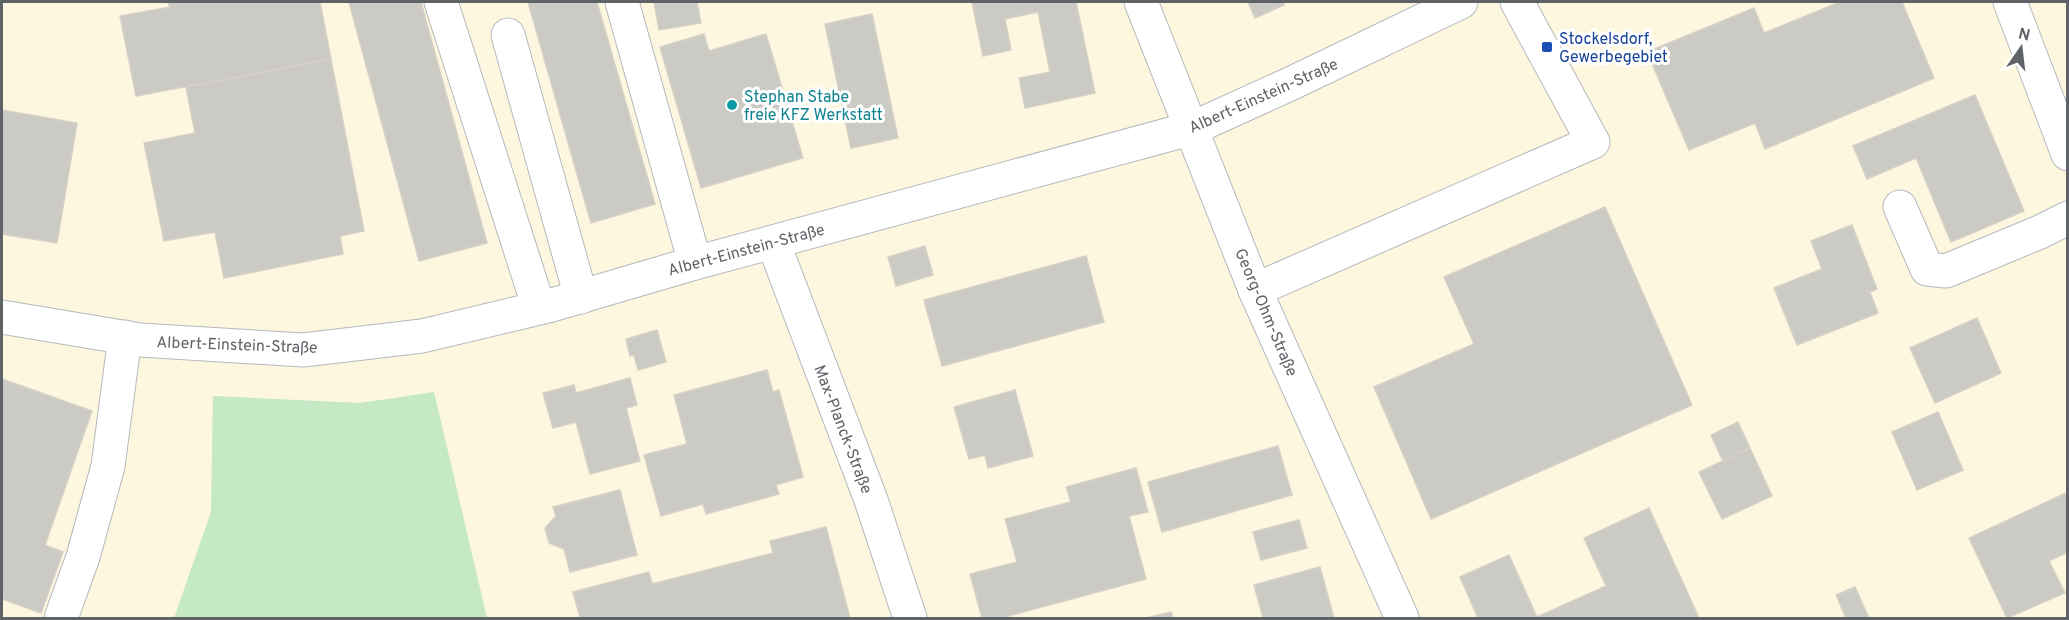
<svg xmlns="http://www.w3.org/2000/svg" width="2069" height="620" viewBox="0 0 2069 620" font-family="Overpass,sans-serif">
	<rect width="100%" height="100%" fill="#f1efe8"/>
	<polygon fill="#fef7e0" points="2,2 2067,2 2067,618 487,618 434,392 360,403 213,396 211,512 174,618 2,618"/>
	<polygon fill="#c5e8c5" points="434,392 487,618 174,618 211,512 213,396 360,403"/>
	<g fill="#cccac5" stroke="#d6d1c6" stroke-width="1.5">
		<polygon points="168,2 320,2 331,59 136,96 120,16 170,7"/>
		<polygon points="349,2 421,2 487,243 419,261"/>
		<polygon points="528,2 597,2 655,204 591,223"/>
		<polygon points="654,2 697,2 701,23 659,30"/>
		<polygon points="972,2 1076,2 1095,93 1025,108 1019,78 1050,72 1038,12 1005,19 1011,50 983,56"/>
		<polygon points="1248,2 1283,2 1284,5 1255,18"/>
		<polygon points="1840,2 1902,2 1934,78 1765,149 1755,123 1689,150 1647,52 1754,8 1764,33"/>
		<polygon points="872,14 898,138 851,148 825,24"/>
		<polygon points="704,34 709,51 766,34 803,158 701,188 660,47"/>
		<polygon points="331,59 364,231 340,236 343,254 224,278 215,232 164,241 144,143 195,133 186,87"/>
		<polygon points="1975,95 2024,211 1951,242 1916,158 1867,179 1853,146"/>
		<polygon points="2,110 77,123 57,243 2,234"/>
		<polygon points="1605,207 1692,405 1431,519 1374,387 1474,344 1444,277"/>
		<polygon points="1852,225 1877,289 1870,292 1878,313 1797,345 1774,288 1822,269 1811,241"/>
		<polygon points="925,246 933,275 896,286 888,257"/>
		<polygon points="1086,256 1104,322 942,366 924,300"/>
		<polygon points="1977,318 2001,373 1935,403 1910,348"/>
		<polygon points="657,330 666,362 638,370 634,355 630,356 626,339"/>
		<polygon points="767,370 773,392 779,390 803,477 776,485 779,494 706,514 703,504 661,516 644,455 687,444 674,395"/>
		<polygon points="630,378 637,405 626,408 640,461 590,474 576,422 553,428 543,393 574,385 576,393"/>
		<polygon points="2,379 92,411 45,545 63,552 41,613 2,599"/>
		<polygon points="1015,390 1033,456 988,468 985,455 969,459 954,407"/>
		<polygon points="1938,412 1963,470 1917,490 1892,432"/>
		<polygon points="1738,422 1750,448 1723,461 1711,435"/>
		<polygon points="1278,446 1292,495 1162,532 1148,482"/>
		<polygon points="1750,448 1772,496 1722,519 1699,472"/>
		<polygon points="1136,468 1148,512 1129,516 1146,579 1001,618 982,618 970,574 1017,562 1005,519 1071,502 1066,487"/>
		<polygon points="620,490 637,555 570,572 564,549 549,543 545,528 556,516 553,507"/>
		<polygon points="2068,492 2068,552 2049,561 2065,593 2007,618 1969,538"/>
		<polygon points="1649,508 1699,618 1478,618 1460,577 1509,555 1537,617 1606,586 1584,538"/>
		<polygon points="1299,520 1307,548 1261,560 1253,532"/>
		<polygon points="826,527 850,618 580,618 573,592 649,572 652,584 773,553 770,541"/>
		<polygon points="1320,567 1334,618 1263,618 1254,585"/>
		<polygon points="1855,587 1869,618 1846,618 1836,595"/>
		<polygon points="1171,612 1173,618 1146,618"/>
	</g>
	<g fill="none" stroke-linecap="round" stroke-linejoin="round">
		<defs>
			<g id="minor">
				<polyline points="441,2 539,308"/>
				<polyline points="622,2 695,263"/>
				<polyline points="1141,2 1255,290 1402,618"/>
				<polyline points="2010,2 2068,154"/>
				<polyline points="508,35 581,297"/>
				<polyline points="1900,207 1927,269 1946,271 2040,232 2068,218"/>
				<polyline points="773,242 871,500 910,618"/>
				<polyline points="1255,290 1593,142 1517,2"/>
				<polyline points="2,317 140,340 303,350 422,336 552,305 695,263 1193,128 1290,84 1461,2"/>
				<polyline points="61,618 83,557 108,466 125,337"/>
			</g>
		</defs>
		<use href="#minor" stroke="#b5b8bc" stroke-width="35"/>
		<use href="#minor" stroke="#fff" stroke-width="33"/>
	</g>
	<rect fill="#1a4fb4" stroke="#fff" stroke-width="2" x="1541" y="41" width="12" height="12" rx="3"/>
	<circle fill="#0f9aa8" stroke="#fff" stroke-width="2" cx="732" cy="105" r="6"/>
	<g text-anchor="middle" stroke-width="6" stroke-linejoin="round" paint-order="stroke">
		<g font-size="16" fill="#164399" stroke="#fff" text-anchor="start">
			<text x="1559" y="44">Stockelsdorf,<tspan x="1559" dy="18">Gewerbegebiet</tspan></text>
		</g>
		<g font-size="16" fill="#5f6368" stroke="#fff">
			<text transform="translate(1263 95) rotate(-24)" y="6">Albert-Einstein-Straße</text>
			<text transform="translate(746 249) rotate(-15)" y="6">Albert-Einstein-Straße</text>
			<text transform="translate(1267 312) rotate(67)" y="6">Georg-Ohm-Straße</text>
			<text transform="translate(237 344) rotate(2)" y="6">Albert-Einstein-Straße</text>
			<text transform="translate(844 429) rotate(69)" y="6">Max-Planck-Straße</text>
		</g>
		<g font-size="16" fill="#0d838f" stroke="#fff" text-anchor="start">
			<text x="744" y="102">Stephan Stabe<tspan x="744" dy="18">freie KFZ Werkstatt</tspan></text>
		</g>
	</g>
	<rect width="2069" height="620" fill="none" stroke="#5f6368" stroke-width="6"/>
	<g transform="translate(2021 48) rotate(14)" stroke="#ffffff" stroke-width="4.5" paint-order="stroke">
	<path d="M0-4.5L10 22L0 15L-10 22Z" fill="#5f6368"/>
	<text y="-9" font-size="16" font-weight="bold" text-anchor="middle" fill="#5f6368">N</text>
	</g>
</svg>
